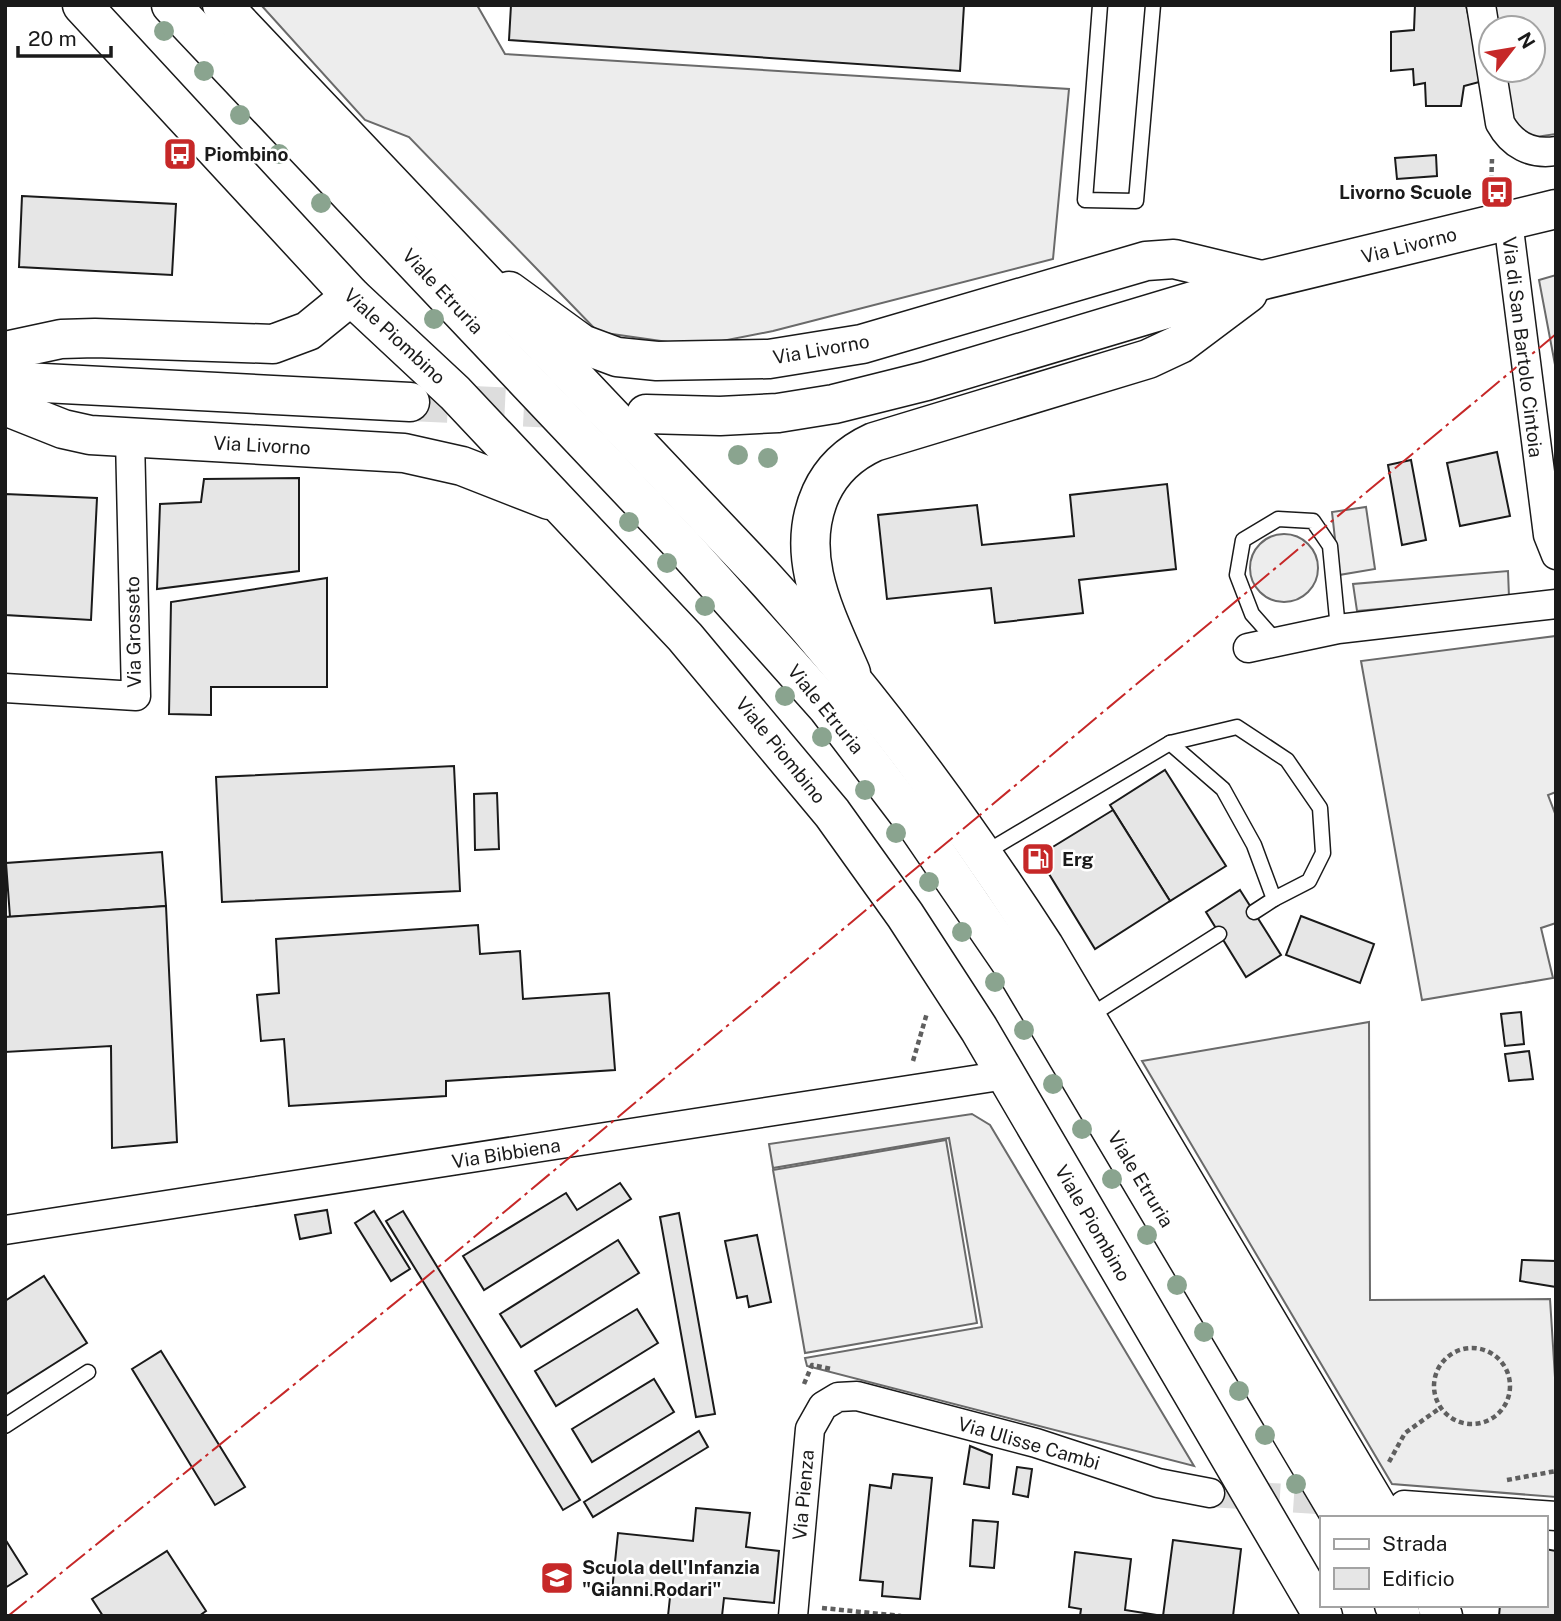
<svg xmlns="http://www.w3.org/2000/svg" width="1561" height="1621" viewBox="0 0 1561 1621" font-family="'Public Sans',sans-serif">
	<rect width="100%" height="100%" fill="#fff"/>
	<g fill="#ededed" stroke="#6a6a6a" stroke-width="2">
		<polygon points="261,5 477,5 505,54 1069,89 1053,259 773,331 717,342 689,345 598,332 409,137 365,120"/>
		<polygon points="1492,5 1556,5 1556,134 1536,137 1518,132 1509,117 1502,70 1533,70 1533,28 1495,28"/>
		<polygon points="1556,275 1556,370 1539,280"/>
		<polygon points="1366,507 1375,569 1339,575 1332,512"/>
		<circle cx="1284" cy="568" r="34"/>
		<polygon points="1508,571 1509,597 1357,611 1353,584"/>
		<polygon points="1556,636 1556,792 1548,795 1556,816 1556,923 1541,928 1553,978 1422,1000 1361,661"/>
		<polygon points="1369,1022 1370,1300 1550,1299 1556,1393 1556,1497 1392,1484 1142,1061"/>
		<polygon points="972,1114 990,1125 1194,1466 807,1366 805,1358 982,1327 949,1138 773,1168 769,1144"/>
		<polygon points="946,1140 977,1323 805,1353 773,1170"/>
	</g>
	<g fill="#e6e6e6" stroke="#1a1a1a" stroke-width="2">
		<polygon points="511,5 964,5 960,71 509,40"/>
		<polygon points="1415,5 1466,5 1483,81 1464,86 1461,106 1426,106 1425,83 1414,85 1413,69 1391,71 1391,32 1414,30"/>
		<polygon points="1436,155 1437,176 1397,179 1395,158"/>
		<polygon points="22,196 176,204 172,275 19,267"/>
		<polygon points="1497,452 1510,516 1460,526 1447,463"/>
		<polygon points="1411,460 1426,540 1402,545 1388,465"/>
		<polygon points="299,478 299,571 157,589 160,504 201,502 204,479"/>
		<polygon points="1167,484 1176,569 1079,580 1083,613 995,623 991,588 887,599 878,515 977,505 982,545 1074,536 1070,495"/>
		<polygon points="5,494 97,498 91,620 5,615"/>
		<polygon points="327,578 327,687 211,687 211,715 169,714 171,602"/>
		<polygon points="454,766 460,891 222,902 216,777"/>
		<polygon points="1165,770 1226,866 1170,901 1110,805"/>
		<polygon points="497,793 499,849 475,850 474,794"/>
		<polygon points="1113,810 1170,901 1095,949 1038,856"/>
		<polygon points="162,852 166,906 10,917 6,863"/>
		<polygon points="1240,890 1281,955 1246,977 1206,912"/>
		<polygon points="166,906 177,1142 112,1148 111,1046 5,1052 5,917"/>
		<polygon points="1301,916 1374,944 1360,983 1286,955"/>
		<polygon points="478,925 480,954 520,951 523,999 609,993 615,1070 446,1081 446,1096 289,1106 284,1039 261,1041 257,995 279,993 276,939"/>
		<polygon points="1521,1012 1524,1044 1505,1046 1501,1014"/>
		<polygon points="1529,1051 1533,1079 1509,1081 1505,1054"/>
		<polygon points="620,1183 631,1199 484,1290 463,1256 566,1193 577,1210"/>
		<polygon points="327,1210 331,1233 300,1239 295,1215"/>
		<polygon points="374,1211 410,1269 391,1281 355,1223"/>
		<polygon points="403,1211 580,1500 563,1510 386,1221"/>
		<polygon points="679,1213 715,1414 696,1417 660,1217"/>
		<polygon points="757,1235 771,1302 749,1307 747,1296 737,1298 725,1241"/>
		<polygon points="618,1240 639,1273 521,1347 500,1314"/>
		<polygon points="1522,1260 1556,1261 1556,1287 1520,1281"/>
		<polygon points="44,1276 87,1343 5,1395 5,1301"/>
		<polygon points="637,1309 658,1343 556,1406 535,1371"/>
		<polygon points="161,1351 245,1487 215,1505 132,1369"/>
		<polygon points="654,1379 674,1412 592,1462 572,1429"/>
		<polygon points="699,1431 708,1447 593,1517 584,1502"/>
		<polygon points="970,1446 992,1455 989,1488 964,1484"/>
		<polygon points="1017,1467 1032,1469 1028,1497 1013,1494"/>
		<polygon points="893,1474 932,1478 920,1599 882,1596 883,1582 860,1580 870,1485 891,1488"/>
		<polygon points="696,1508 750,1513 746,1547 779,1551 774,1603 724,1598 722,1616 668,1616 670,1597 612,1591 618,1533 693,1541"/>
		<polygon points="973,1520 998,1522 994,1568 970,1566"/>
		<polygon points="5,1539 27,1574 5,1588"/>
		<polygon points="1173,1540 1241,1549 1233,1616 1163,1616"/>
		<polygon points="1545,1549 1556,1551 1556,1616 1499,1616 1500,1605 1545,1605"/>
		<polygon points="167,1551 206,1611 199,1616 103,1616 92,1599"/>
		<polygon points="1075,1552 1131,1559 1125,1610 1163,1616 1080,1616 1081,1609 1069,1607"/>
	</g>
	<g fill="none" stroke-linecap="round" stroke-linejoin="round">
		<polyline stroke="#ddd" stroke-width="28" stroke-dasharray="28 14" stroke-linecap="butt" points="1210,1493 1347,1502"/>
		<polyline stroke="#ddd" stroke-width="38" stroke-dasharray="38 19" stroke-linecap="butt" points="410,402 577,410"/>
		<defs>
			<g id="lane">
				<polyline points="1100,5 1085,200 1136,201 1153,5"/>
				<polyline points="1277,642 1252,614 1237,575 1243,540 1278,519 1313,521 1330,546 1338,629"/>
				<polyline points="1170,743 1237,727 1287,760 1320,808 1323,853 1309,881 1274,899"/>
				<polyline points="983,854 1170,743 1223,789 1254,845 1274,899 1254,912"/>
				<polyline points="1088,1017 1219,934"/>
				<polyline points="5,1426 88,1372"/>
			</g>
			<g id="street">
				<path d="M1481,5l19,118c12,22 31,32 56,28"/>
				<polyline points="1508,221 1548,535 1556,555"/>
				<polyline points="1248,648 1338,629 1556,604"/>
				<polyline points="5,688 136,696 130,438"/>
				<polyline points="5,1230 1006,1075"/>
				<polyline points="1404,1505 1556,1516"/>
				<polyline points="793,1616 810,1429 823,1406 838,1397 857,1396 1036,1443 1158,1483 1210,1493"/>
			</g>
			<g id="secondary">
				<polyline points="82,5 351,296 455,393 685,637 832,813 905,915 979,1029 1323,1616"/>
				<polyline points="509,291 582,344 617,357 657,361 769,359 862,344 1146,261 1174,259 1261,280"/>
				<polyline points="5,351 61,339 95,338 273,344 308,331 351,296"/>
				<polyline points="5,381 410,402"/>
				<polyline points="5,406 63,429 90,435 404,453 462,466 549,500"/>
				<polyline points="646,414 720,416 778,413 834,404 926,381 1263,280 1556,209"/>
				<path d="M851,673c-25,-58 -58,-118 -30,-180 11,-24 29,-40 53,-51l274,-83 32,-15 68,-51"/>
			</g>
			<g id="primary">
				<polyline points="171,5 683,546 827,707 916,824 1016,970 1342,1518"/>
				<path d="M222,5l539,569c106,116 198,241 283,372l340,572"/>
				<polyline points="1394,1605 1401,1616"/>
				<polyline points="1437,1605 1443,1616"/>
			</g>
		</defs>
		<use href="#lane" stroke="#1a1a1a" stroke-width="17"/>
		<use href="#street" stroke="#1a1a1a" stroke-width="31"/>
		<use href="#secondary" stroke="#1a1a1a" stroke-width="41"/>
		<use href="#primary" stroke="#1a1a1a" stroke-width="41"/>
		<g stroke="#5f5f5f" stroke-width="4.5" stroke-dasharray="5 3.5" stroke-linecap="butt">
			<polyline points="1491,189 1492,159"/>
			<polyline points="913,1061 927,1013"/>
			<circle cx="1472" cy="1386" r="38"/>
			<polyline points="804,1384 812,1365 831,1369"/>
			<polyline points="1389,1462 1405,1433 1440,1408"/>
			<polyline points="1507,1480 1556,1471"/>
			<polyline points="822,1608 901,1616"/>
		</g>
		<use href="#lane" stroke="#fff" stroke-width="14"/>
		<use href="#street" stroke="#fff" stroke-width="28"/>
		<use href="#secondary" stroke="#fff" stroke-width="38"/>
		<use href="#primary" stroke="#fff" stroke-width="38"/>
		<polyline stroke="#c62828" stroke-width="2" stroke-dasharray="24 5 3.5 5" stroke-linecap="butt" points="8,1616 406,1294 1556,334"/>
	</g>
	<g fill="#8aa48f">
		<circle cx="164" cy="31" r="10"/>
		<circle cx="204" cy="71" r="10"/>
		<circle cx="240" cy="115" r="10"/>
		<circle cx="279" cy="154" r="10"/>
		<circle cx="321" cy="203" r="10"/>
		<circle cx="434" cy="319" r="10"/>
		<circle cx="738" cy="455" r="10"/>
		<circle cx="768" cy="458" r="10"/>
		<circle cx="629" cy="522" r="10"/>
		<circle cx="667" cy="563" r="10"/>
		<circle cx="705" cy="606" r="10"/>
		<circle cx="785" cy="696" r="10"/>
		<circle cx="822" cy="737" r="10"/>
		<circle cx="865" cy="790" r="10"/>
		<circle cx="896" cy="833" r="10"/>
		<circle cx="929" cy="882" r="10"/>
		<circle cx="962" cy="932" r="10"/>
		<circle cx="995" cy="982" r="10"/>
		<circle cx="1024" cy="1030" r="10"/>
		<circle cx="1053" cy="1084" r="10"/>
		<circle cx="1082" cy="1129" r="10"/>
		<circle cx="1112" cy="1179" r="10"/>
		<circle cx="1147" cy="1235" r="10"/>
		<circle cx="1177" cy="1285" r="10"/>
		<circle cx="1204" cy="1332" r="10"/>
		<circle cx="1239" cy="1391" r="10"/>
		<circle cx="1265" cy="1435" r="10"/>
		<circle cx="1296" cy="1484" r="10"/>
	</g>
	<defs>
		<symbol id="bus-square" viewBox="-11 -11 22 22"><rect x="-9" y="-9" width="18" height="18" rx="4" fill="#c62828" stroke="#fff"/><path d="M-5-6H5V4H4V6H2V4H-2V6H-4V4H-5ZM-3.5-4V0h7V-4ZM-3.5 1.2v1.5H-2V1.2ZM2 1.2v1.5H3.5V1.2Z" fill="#fff"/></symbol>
		<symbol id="fuel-square" viewBox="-11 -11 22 22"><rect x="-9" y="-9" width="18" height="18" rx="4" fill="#c62828" stroke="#fff"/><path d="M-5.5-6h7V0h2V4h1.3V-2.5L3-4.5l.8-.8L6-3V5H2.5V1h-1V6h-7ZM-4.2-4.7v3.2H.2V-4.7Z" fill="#fff"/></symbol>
		<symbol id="school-square" viewBox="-11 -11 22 22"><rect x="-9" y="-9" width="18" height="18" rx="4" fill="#c62828" stroke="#fff"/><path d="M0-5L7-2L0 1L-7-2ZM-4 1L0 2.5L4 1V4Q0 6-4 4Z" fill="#fff"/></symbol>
	</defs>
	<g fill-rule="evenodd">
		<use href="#bus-square" x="161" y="135" width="38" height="38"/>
		<use href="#bus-square" x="1478" y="173" width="38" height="38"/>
		<use href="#fuel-square" x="1019" y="840" width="38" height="38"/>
		<use href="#school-square" x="538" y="1559" width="38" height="38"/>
	</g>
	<g text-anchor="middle" stroke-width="5" stroke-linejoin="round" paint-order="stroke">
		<g font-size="19" font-weight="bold" fill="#1a1a1a" stroke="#fff" text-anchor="start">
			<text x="204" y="161">Piombino</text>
			<text x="1472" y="199" text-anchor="end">Livorno Scuole</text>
			<text x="1062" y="866">Erg</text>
			<text x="582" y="1574">Scuola dell'Infanzia<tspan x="582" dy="22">"Gianni Rodari"</tspan></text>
		</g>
		<g font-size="19" fill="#1a1a1a" stroke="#fff">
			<text transform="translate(1409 245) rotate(-14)" y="7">Via Livorno</text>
			<text transform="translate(443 291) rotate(47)" y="7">Viale Etruria</text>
			<text transform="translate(395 336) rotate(43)" y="7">Viale Piombino</text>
			<text transform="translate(1523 347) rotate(83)" y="7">Via di San Bartolo Cintoia</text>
			<text transform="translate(821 349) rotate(-10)" y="7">Via Livorno</text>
			<text transform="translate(262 445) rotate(3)" y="7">Via Livorno</text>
			<text transform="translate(133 632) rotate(-91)" y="7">Via Grosseto</text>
			<text transform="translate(826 709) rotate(51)" y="7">Viale Etruria</text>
			<text transform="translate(781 750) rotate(51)" y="7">Viale Piombino</text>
			<text transform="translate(506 1153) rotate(-9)" y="7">Via Bibbiena</text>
			<text transform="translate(1141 1179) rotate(59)" y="7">Viale Etruria</text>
			<text transform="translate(1093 1223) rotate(60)" y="7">Viale Piombino</text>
			<text transform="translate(1029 1443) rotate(16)" y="7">Via Ulisse Cambi</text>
			<text transform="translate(803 1495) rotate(-85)" y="7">Via Pienza</text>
		</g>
	</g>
	<rect width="1561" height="1621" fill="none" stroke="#1a1a1a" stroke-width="14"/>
	<rect x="1320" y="1516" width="228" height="91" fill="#ffffff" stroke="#a3a3a3" stroke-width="2"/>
	<rect x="1334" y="1539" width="35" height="10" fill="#ffffff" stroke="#a3a3a3" stroke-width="2"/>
	<text x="1382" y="1551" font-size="21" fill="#1a1a1a">Strada</text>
	<rect x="1334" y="1568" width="35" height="21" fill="#e6e6e6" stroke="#a3a3a3" stroke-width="2"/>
	<text x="1382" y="1586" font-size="21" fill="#1a1a1a">Edificio</text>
	<g transform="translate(1512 49) rotate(59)"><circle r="33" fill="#ffffff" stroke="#a3a3a3" stroke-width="2"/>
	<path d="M0-5L12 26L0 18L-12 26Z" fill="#c62828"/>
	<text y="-10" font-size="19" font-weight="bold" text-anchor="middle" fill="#1a1a1a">N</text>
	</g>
	<path d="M18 46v10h93v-10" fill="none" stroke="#1a1a1a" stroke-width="3.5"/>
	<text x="28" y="46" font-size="21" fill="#1a1a1a" stroke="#ffffff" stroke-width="5" paint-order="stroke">20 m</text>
</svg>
